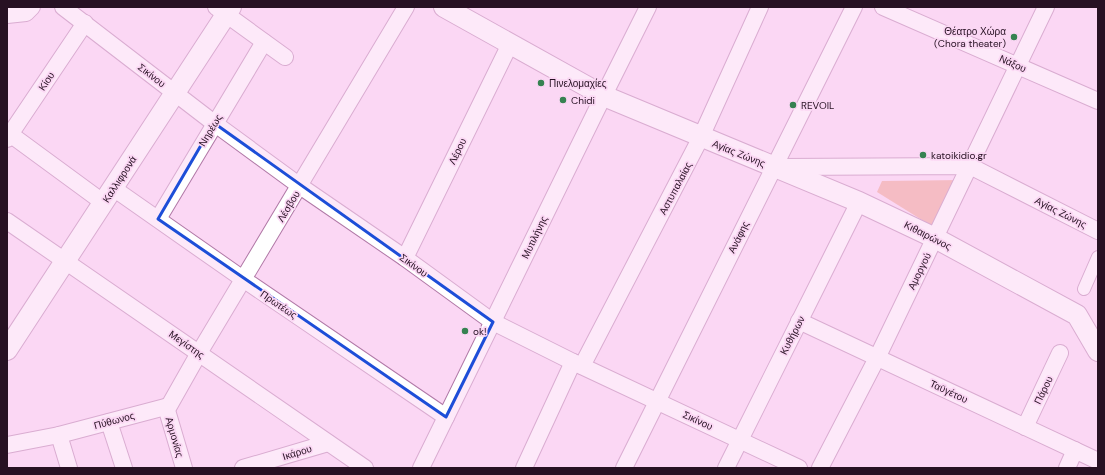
<svg xmlns="http://www.w3.org/2000/svg" width="1105" height="475" viewBox="0 0 1105 475" font-family="'DM Sans',sans-serif">
	<rect width="100%" height="100%" fill="#fbd7f4"/>
	<polygon fill="#ee9c8b" points="962,180 938,230 877,192 882,181"/>
	<g fill="none" stroke-linecap="round" stroke-linejoin="round">
		<defs>
			<polyline id="pedestrian" points="1084,289 1098,257"/>
			<g id="minor">
				<polyline points="63,7 214,123 300,186 405,258 493,322 573,362 799,468"/>
				<polyline points="216,7 285,57"/>
				<polyline points="883,7 1098,101"/>
				<polyline points="7,15 26,13 32,7"/>
				<polyline points="10,134 104,203"/>
				<polyline points="7,139 85,23"/>
				<polyline points="780,167 970,166 1098,231"/>
				<polyline points="113,188 243,279 446,417"/>
				<polyline points="158,219 264,42"/>
				<polyline points="7,221 365,468"/>
				<polyline points="405,258 510,44"/>
				<polyline points="799,321 1098,461"/>
				<polyline points="582,366 701,137 760,7"/>
				<polyline points="166,407 184,468"/>
				<polyline points="109,422 124,468"/>
				<polyline points="1025,427 1060,353"/>
				<polyline points="59,435 69,468"/>
				<polyline points="7,445 59,435 169,406 199,353 406,7"/>
				<polyline points="243,468 328,443"/>
				<polyline points="421,468 597,109 648,7"/>
				<polyline points="524,468 573,362"/>
				<polyline points="624,468 854,7"/>
				<polyline points="726,468 859,202"/>
				<polyline points="820,468 877,358 1046,7"/>
				<polyline points="1067,468 1075,450"/>
			</g>
			<g id="tertiary">
				<polyline points="444,7 604,96 859,202 935,238 1077,315 1098,351"/>
				<polyline points="7,350 231,7"/>
			</g>
		</defs>
		<use href="#pedestrian" stroke="#b179a7" stroke-width="14"/>
		<use href="#minor" stroke="#b179a7" stroke-width="18"/>
		<use href="#tertiary" stroke="#b179a7" stroke-width="22"/>
		<use href="#pedestrian" stroke="#fff" stroke-width="12"/>
		<use href="#minor" stroke="#fff" stroke-width="16"/>
		<use href="#tertiary" stroke="#fff" stroke-width="20"/>
	</g>
	<path d="M0 0H1105V475H0ZM214,123l279,199 -47,95 -288,-198z" fill="#fbd7f4" fill-opacity=".55" fill-rule="evenodd"/>
	<path fill="none" stroke="#1d4ed8" stroke-width="3" stroke-linejoin="round" d="M214,123l279,199 -47,95 -288,-198z"/>
	<g fill="#368251" stroke="#fbd7f4" stroke-width="1.5">
		<circle cx="1014" cy="37" r="4"/>
		<circle cx="541" cy="83" r="4"/>
		<circle cx="563" cy="100" r="4"/>
		<circle cx="793" cy="105" r="4"/>
		<circle cx="923" cy="155" r="4"/>
		<circle cx="465" cy="331" r="4"/>
	</g>
	<g text-anchor="middle" stroke-width="3.5" stroke-linejoin="round" paint-order="stroke">
		<g font-size="10" fill="#271123" stroke="#fbd7f4" text-anchor="start">
			<text x="1006" y="35" text-anchor="end">Θέατρο Χώρα<tspan x="1006" dy="12">(Chora theater)</tspan></text>
			<text x="549" y="87">Πινελομαχίες</text>
			<text x="571" y="104">Chidi</text>
			<text x="801" y="109">REVOIL</text>
			<text x="931" y="159">katoikidio.gr</text>
			<text x="473" y="335">ok!</text>
		</g>
		<g font-size="10" fill="#271123" stroke="#fbd7f4">
			<text transform="translate(1013 63) rotate(24)" y="4">Νάξου</text>
			<text transform="translate(152 75) rotate(38)" y="4">Σικίνου</text>
			<text transform="translate(46 81) rotate(-56)" y="4">Κίου</text>
			<text transform="translate(210 130) rotate(-59)" y="4">Νηρέως</text>
			<text transform="translate(457 151) rotate(-64)" y="4">Λέρου</text>
			<text transform="translate(739 153) rotate(22)" y="4">Αγίας Ζώνης</text>
			<text transform="translate(119 179) rotate(-57)" y="4">Καλλιφρονά</text>
			<text transform="translate(675 188) rotate(-62)" y="4">Αστυπαλαίας</text>
			<text transform="translate(288 206) rotate(-59)" y="4">Λέσβου</text>
			<text transform="translate(1061 212) rotate(27)" y="4">Αγίας Ζώνης</text>
			<text transform="translate(928 235) rotate(27)" y="4">Κιθαιρώνος</text>
			<text transform="translate(534 237) rotate(-64)" y="4">Μυτιλήνης</text>
			<text transform="translate(738 237) rotate(-64)" y="4">Ανάφης</text>
			<text transform="translate(414 265) rotate(36)" y="4">Σικίνου</text>
			<text transform="translate(919 271) rotate(-64)" y="4">Αμοργού</text>
			<text transform="translate(279 304) rotate(34)" y="4">Πρωτέως</text>
			<text transform="translate(792 335) rotate(-63)" y="4">Κυθήρων</text>
			<text transform="translate(187 344) rotate(35)" y="4">Μεγίστης</text>
			<text transform="translate(1043 390) rotate(-64)" y="4">Πάρου</text>
			<text transform="translate(949 391) rotate(25)" y="4">Ταϋγέτου</text>
			<text transform="translate(114 420) rotate(-15)" y="4">Πύθωνος</text>
			<text transform="translate(698 420) rotate(25)" y="4">Σικίνου</text>
			<text transform="translate(175 437) rotate(74)" y="4">Αρμονίας</text>
			<text transform="translate(297 452) rotate(-17)" y="4">Ικάρου</text>
		</g>
	</g>
	<rect width="1105" height="475" fill="none" stroke="#271123" stroke-width="16"/>
</svg>
